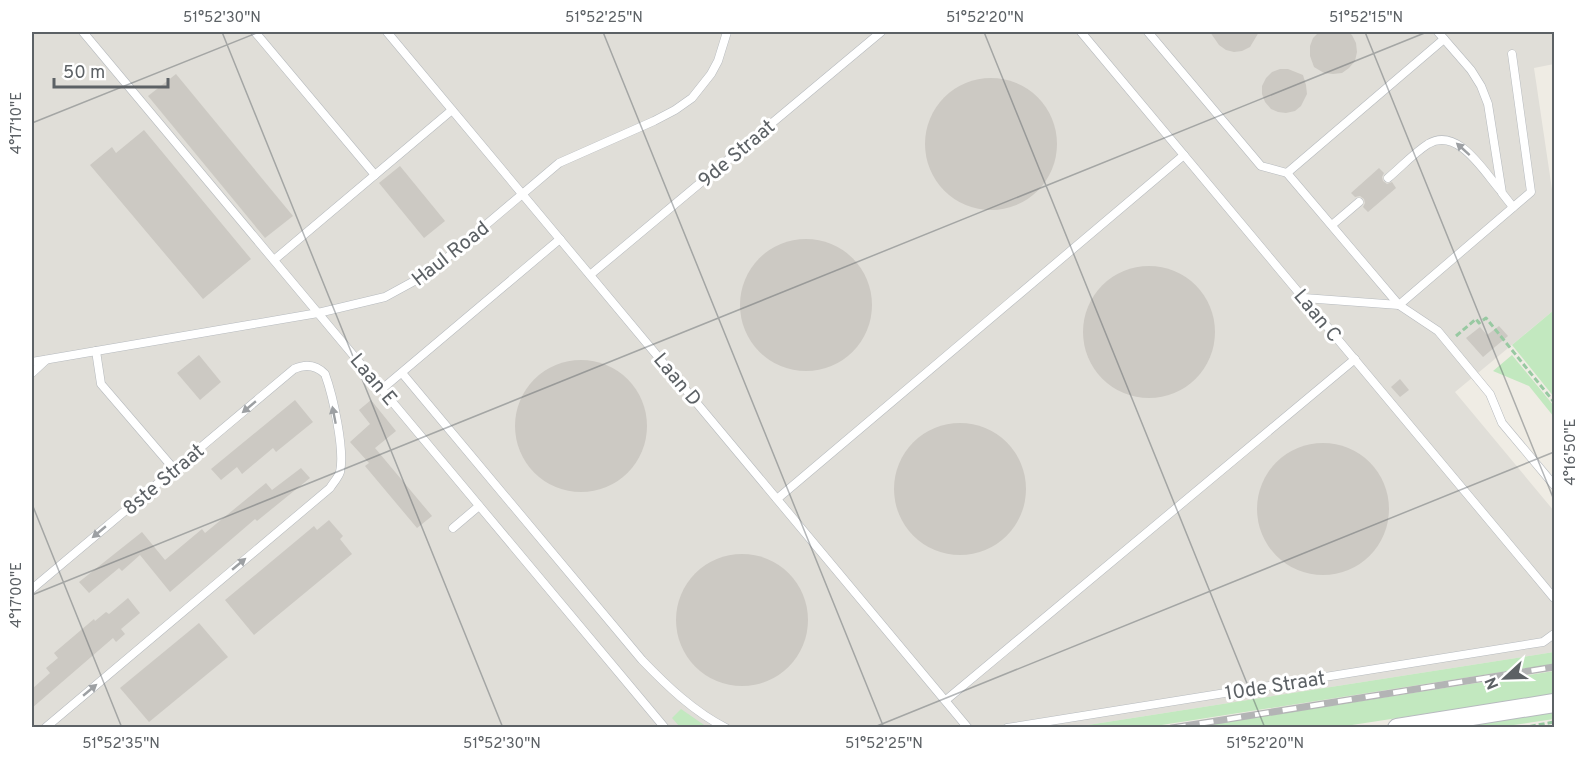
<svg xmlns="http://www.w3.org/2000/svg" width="1586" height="759" viewBox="0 0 1586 759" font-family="Overpass,sans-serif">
	<rect width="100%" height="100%" fill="#efece4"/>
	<polygon fill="#e0ded8" points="32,32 1554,32 1554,64 1534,68 1554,203 1554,310 1455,392 1554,511 1554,652 1075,727 32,727"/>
	<g fill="#c2e8bf">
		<polygon points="1554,310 1554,397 1512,345"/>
		<polygon points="1512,355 1554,406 1554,417 1529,386 1493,371"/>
		<polygon points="1554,652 1554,664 1149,727 1075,727"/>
		<polygon points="1554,671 1554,694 1339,727 1195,727"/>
		<polygon points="681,709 707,727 680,727 672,718"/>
		<polygon points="1554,710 1554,719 1500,727 1447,728"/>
	</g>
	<g fill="#ccc9c3">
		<polygon points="1210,32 1259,32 1250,47 1242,51 1234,52 1226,50 1219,45"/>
		<polygon points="1319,32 1348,32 1352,35 1356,43 1357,52 1355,61 1349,68 1342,73 1333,74 1324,73 1314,67 1310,56 1310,46 1313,38"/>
		<polygon points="1280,69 1288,69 1303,75 1306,85 1307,94 1301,106 1295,111 1286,113 1278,112 1271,109 1265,102 1262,94 1262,86 1266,78 1272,72"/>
		<polygon points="176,74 293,216 265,238 148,96"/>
		<circle cx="991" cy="144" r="66"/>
		<polygon points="144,130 251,259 203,299 90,165 112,147 116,153"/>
		<polygon points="400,166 445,221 424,238 379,183"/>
		<polygon points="1379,168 1384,173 1382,177 1383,181 1387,184 1392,182 1396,188 1368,212 1363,207 1365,203 1364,199 1360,196 1355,197 1351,193"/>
		<circle cx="806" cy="305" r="66"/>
		<circle cx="1149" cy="332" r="66"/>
		<polygon points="1499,326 1508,336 1483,357 1466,338 1480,327 1487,335"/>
		<polygon points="199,355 221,382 200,400 177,373"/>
		<circle cx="581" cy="426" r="66"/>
		<polygon points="1400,379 1409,390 1400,397 1391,387"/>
		<polygon points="295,400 313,422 276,452 273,448 242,474 237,467 221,480 211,469"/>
		<polygon points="371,400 396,431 375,448 432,516 417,528 365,466 369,463 350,442 370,424 359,410"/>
		<circle cx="960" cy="489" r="66"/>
		<circle cx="1323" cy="509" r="66"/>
		<polygon points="301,468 310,478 257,521 255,519 170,592 140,555 122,571 119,568 89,593 79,582 142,532 165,560 202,529 205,533 266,483 272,490"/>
		<polygon points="329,520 343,536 340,539 352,554 254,635 225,600 314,526 317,530"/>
		<circle cx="742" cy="620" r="66"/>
		<polygon points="128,598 140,613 121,629 125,634 116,642 113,638 32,708 32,689 50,673 46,668 58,658 54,653 94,619 95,621 106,612 109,614"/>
		<polygon points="199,623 228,657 149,722 120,688"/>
	</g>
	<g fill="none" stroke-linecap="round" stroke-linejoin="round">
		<defs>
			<g id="service">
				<polyline points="83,32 665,728"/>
				<polyline points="255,32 375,175"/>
				<polyline points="387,32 968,728"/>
				<polyline points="1081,32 1554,598"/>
				<polyline points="1148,32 1261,166 1287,173 1399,305 1438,331 1490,394 1502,423 1554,485"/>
				<polyline points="1438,32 1471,70 1481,86 1488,104 1502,193 1513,207"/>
				<polyline points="1287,173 1444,39"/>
				<path d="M1388,178c13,-11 26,-25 40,-34 30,-18 56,28 73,47"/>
				<polyline points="1332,225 1359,202"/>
				<polyline points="274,260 452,110"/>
				<polyline points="590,275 881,32"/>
				<polyline points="1304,298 1399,305 1531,192 1512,54"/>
				<polyline points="96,351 101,384 174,469"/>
				<polyline points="32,362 318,313 385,297 429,273 559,163 654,121 675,110 692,98 711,74 718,61 727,32"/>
				<polyline points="32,373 46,360"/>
				<path d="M402,373l240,287c24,25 52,52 84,68"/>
				<polyline points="382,389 560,239"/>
				<polyline points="777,499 1184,155"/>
				<polyline points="453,528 479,506"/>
				<path d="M32,589l262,-220c11,-5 22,-4 31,5 8,22 20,76 15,98 -2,6 -7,11 -10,16l-285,240"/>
				<polyline points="946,700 1355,359"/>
				<polyline points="1007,728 1543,642 1554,634"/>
			</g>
			<polyline id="tertiary" points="1397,728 1554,703"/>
		</defs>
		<use href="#service" stroke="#b6babe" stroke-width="9"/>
		<use href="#tertiary" stroke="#b6babe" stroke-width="20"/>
		<g stroke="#98c9a2" stroke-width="3" stroke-dasharray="6 3" stroke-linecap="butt">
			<polyline points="1456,336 1476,319 1479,323 1486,318 1554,402"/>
			<polyline points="1521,728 1554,722"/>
		</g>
		<use href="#service" stroke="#fff" stroke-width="8"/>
		<use href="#tertiary" stroke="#fff" stroke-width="18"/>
		<defs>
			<polyline id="rail" points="1172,728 1554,667"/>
		</defs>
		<use href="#rail" stroke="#b3b4b5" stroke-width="7"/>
		<use href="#rail" stroke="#fff" stroke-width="4.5" stroke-dasharray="14" stroke-linecap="butt"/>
	</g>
	<defs><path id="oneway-solid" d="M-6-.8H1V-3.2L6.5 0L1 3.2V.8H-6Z" transform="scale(1.5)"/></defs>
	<g fill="#9da0a3">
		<use href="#oneway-solid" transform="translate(1463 149) rotate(-138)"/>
		<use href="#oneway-solid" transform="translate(249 407) rotate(140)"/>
		<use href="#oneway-solid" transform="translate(334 415) rotate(-101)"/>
		<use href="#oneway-solid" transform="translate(99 532) rotate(140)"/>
		<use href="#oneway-solid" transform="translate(239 564) rotate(-40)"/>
		<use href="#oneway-solid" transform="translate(90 690) rotate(-40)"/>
	</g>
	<path fill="none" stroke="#5c6165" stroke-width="1.5" stroke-opacity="0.45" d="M222,32l281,696M603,32l281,696M984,32l281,696M1365,32l189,468M32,123l227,-91M32,504l90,224M32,595l1395,-563M872,728l682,-276"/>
	<g text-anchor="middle" stroke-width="6" stroke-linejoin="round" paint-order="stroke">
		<g font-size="20" fill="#5c6165" stroke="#fff">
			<text transform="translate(736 153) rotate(-40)" y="7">9de Straat</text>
			<text transform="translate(450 253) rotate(-38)" y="7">Haul Road</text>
			<text transform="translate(1318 315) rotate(50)" y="7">Laan C</text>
			<text transform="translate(374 379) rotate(50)" y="7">Laan E</text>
			<text transform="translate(678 379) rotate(50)" y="7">Laan D</text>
			<text transform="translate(163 479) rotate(-40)" y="7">8ste Straat</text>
			<text transform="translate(1275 685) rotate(-9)" y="7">10de Straat</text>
		</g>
	</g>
	<rect width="1586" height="759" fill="none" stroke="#ffffff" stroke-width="66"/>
	<g transform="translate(1505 678) rotate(248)" stroke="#ffffff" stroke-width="4.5" paint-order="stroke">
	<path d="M0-4.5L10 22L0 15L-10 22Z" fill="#5c6165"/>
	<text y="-9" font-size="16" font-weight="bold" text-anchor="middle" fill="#5c6165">N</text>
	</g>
	<path d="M54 78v9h114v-9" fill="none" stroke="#5c6165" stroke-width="3"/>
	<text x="63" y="78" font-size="18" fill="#5c6165" stroke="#ffffff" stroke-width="4.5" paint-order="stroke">50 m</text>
	<rect x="33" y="33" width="1520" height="693" fill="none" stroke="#5c6165" stroke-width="2"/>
	<g font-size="15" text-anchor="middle" fill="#5c6165">
		<text x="222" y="22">51°52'30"N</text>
		<text x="604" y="22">51°52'25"N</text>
		<text x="985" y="22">51°52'20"N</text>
		<text x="1366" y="22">51°52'15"N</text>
		<text transform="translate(16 123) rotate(-90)" y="5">4°17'10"E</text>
		<text transform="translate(1570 452) rotate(-90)" y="5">4°16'50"E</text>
		<text transform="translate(16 595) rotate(-90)" y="5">4°17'00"E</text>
		<text x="121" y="748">51°52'35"N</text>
		<text x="502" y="748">51°52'30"N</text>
		<text x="884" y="748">51°52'25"N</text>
		<text x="1265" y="748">51°52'20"N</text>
	</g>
</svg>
